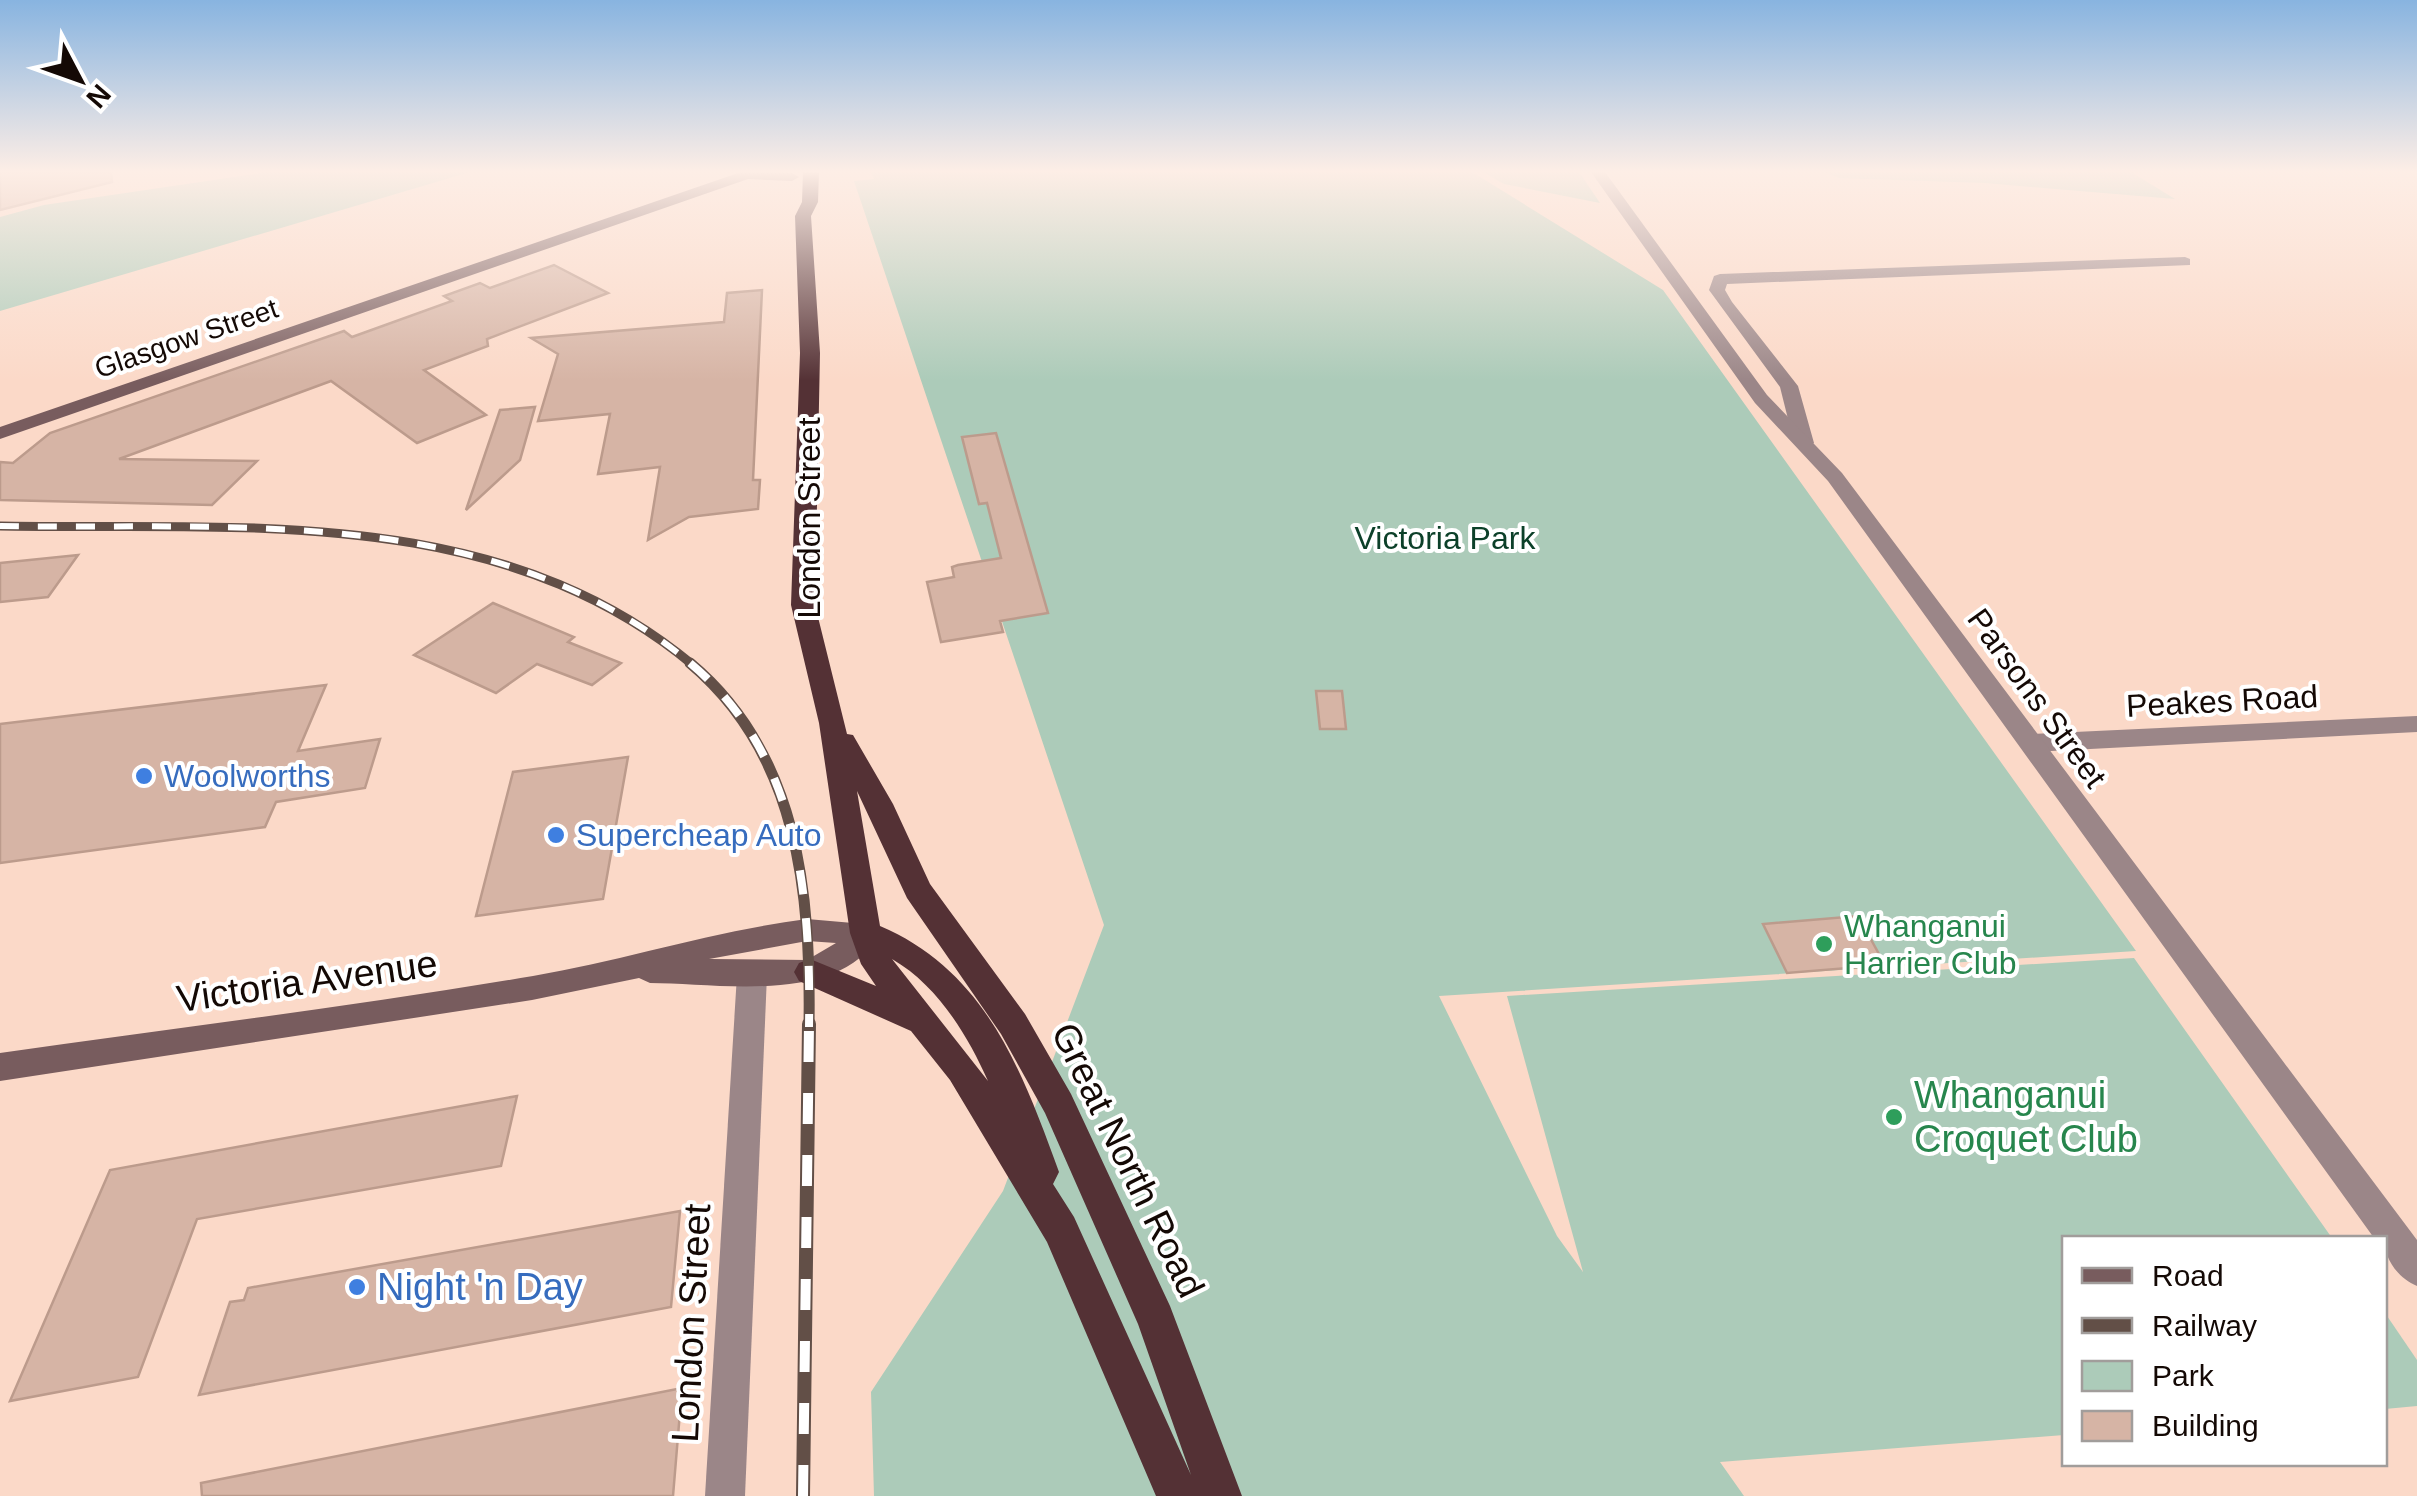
<svg xmlns="http://www.w3.org/2000/svg" width="2417" height="1496" viewBox="0 0 2417 1496" font-family="Arial,sans-serif">
	<rect width="100%" height="100%" fill="#fbd9c8"/>
	<g fill="#accbb9">
		<polygon points="267,172 470,172 0,311 0,217 44,205"/>
		<polygon points="871,172 1472,172 1663,290 2136,951 1439,996 1557,1236 1583,1272 1507,996 2134,958 2332,1238 2064,1238 2064,1435 1720,1462 1744,1496 874,1496 871,1392 1003,1191 1104,925 854,181 874,179"/>
		<polygon points="1483,172 1579,172 1600,203 1504,184"/>
		<polygon points="1825,172 2131,172 2175,199 1985,183 1839,178"/>
		<polygon points="2385,1313 2417,1360 2417,1406 2385,1409"/>
	</g>
	<g fill="#d6b4a5" stroke="#bc9b8c" stroke-width="2.5">
		<polygon points="0,172 111,172 112,182 0,210"/>
		<polygon points="554,265 608,293 487,339 488,346 424,370 486,415 417,443 331,381 119,459 257,461 212,505 0,500 0,462 13,463 50,433 344,331 352,337 452,301 444,296 480,283 490,288"/>
		<polygon points="762,290 753,480 760,480 758,509 689,517 648,540 660,467 598,474 610,414 538,421 558,354 531,338 724,322 727,293"/>
		<polygon points="535,407 520,460 466,510 500,410"/>
		<polygon points="996,433 1048,613 1000,621 1003,632 941,642 927,582 954,577 952,567 958,565 1001,558 987,503 979,504 962,437"/>
		<polygon points="78,555 48,597 0,602 0,563"/>
		<polygon points="493,603 574,637 568,642 621,663 592,685 537,664 496,693 414,655"/>
		<polygon points="326,685 298,751 380,739 365,788 276,802 265,827 0,863 0,724"/>
		<polygon points="1316,691 1342,691 1346,729 1320,729"/>
		<polygon points="628,757 603,899 476,916 513,772"/>
		<polygon points="1858,916 1885,965 1787,973 1763,924"/>
		<polygon points="517,1096 501,1166 197,1219 138,1377 10,1401 110,1170"/>
		<polygon points="680,1211 671,1307 199,1395 230,1302 244,1300 248,1288"/>
		<polygon points="682,1388 673,1496 202,1496 201,1483"/>
	</g>
	<g fill="none" stroke-linecap="round" stroke-linejoin="round">
		<g fill="#9b8688" fill-rule="evenodd">
			<polygon points="2185,257 2190,259 2190,265 1727,284 1725,290 1732,302 1798,386 1814,443 1804,449 1794,443 1780,387 1709,290 1714,276 1720,274"/>
			<polygon points="2417,716 2417,732 2030,752 2018,743 2030,734"/>
			<polygon points="752,963 762,967 767,975 745,1496 705,1496 737,975 742,967"/>
		</g>
		<path fill="#9b8688" fill-rule="evenodd" d="M1591,172h14l162,223 75,78 575,767v46c-19,-8 -33,-27 -33,-48h-10l-546,-757 -73,-78z"/>
		<g fill="#785c5e" fill-rule="evenodd">
			<polygon points="741,172 792,173 799,177 792,181 748,179 0,439 0,427"/>
			<path d="M807,919l69,6 4,8c-38,73 -162,50 -230,50l-11,-5 -107,22 -532,81v-28c177,-25 356,-47 533,-77 92,-16 181,-45 274,-57zM807,941l29,2 -29,17 -98,-1z"/>
		</g>
		<path fill="#543135" fill-rule="evenodd" d="M803,172h16l-1,30 -7,14 9,137 -5,252 32,129 6,1 40,69 37,80 95,130 46,80 99,212 72,190h-86l-109,-254 -97,-162 -39,-49 -112,-50 -5,-9 5,-9 11,-4 66,27 -15,-22 -11,-31 -31,-210 -28,-118 9,-252 -5,-137 7,-14zM857,791l50,107 94,136 44,79 93,211 53,151 -117,-258 -21,-33 6,-12c-37,-101 -73,-201 -179,-246zM892,959c45,26 75,75 96,122z"/>
		<defs>
			<path id="rail-far2" d="M0,526c239,4 497,-24 693,139"/>
			<path id="rail-far1" d="M690,663c109,91 121,231 119,364"/>
			<polyline id="rail" points="803,1496 809,1024"/>
		</defs>
		<use href="#rail-far2" stroke="#624f47" stroke-width="9"/>
		<use href="#rail-far1" stroke="#624f47" stroke-width="11"/>
		<use href="#rail" stroke="#624f47" stroke-width="14"/>
		<use href="#rail-far2" stroke="#fff" stroke-width="6" stroke-dasharray="19" stroke-linecap="butt"/>
		<use href="#rail-far1" stroke="#fff" stroke-width="8" stroke-dasharray="24" stroke-linecap="butt"/>
		<use href="#rail" stroke="#fff" stroke-width="10" stroke-dasharray="31" stroke-linecap="butt"/>
	</g>
	<linearGradient id="sky" x2="0" y2="1"><stop stop-color="#88b4e0"/><stop offset="0.45" stop-color="#fdeee6"/><stop offset="1" stop-color="#fdeee6" stop-opacity="0"/></linearGradient>
	<rect width="2417" height="381" fill="url(#sky)"/>
	<g fill="#3f7fe0" stroke="#fff" stroke-width="4">
		<circle cx="144" cy="776" r="10"/>
		<circle cx="556" cy="835" r="10"/>
		<circle cx="357" cy="1287" r="10"/>
	</g>
	<g fill="#2e9e5b" stroke="#fff" stroke-width="4">
		<circle cx="1824" cy="944" r="10"/>
		<circle cx="1894" cy="1117" r="10"/>
	</g>
	<g text-anchor="middle" stroke-width="8" stroke-linejoin="round" paint-order="stroke">
		<g font-size="28" fill="#140905" stroke="#fff">
			<text transform="translate(186 338) rotate(-19)" y="10">Glasgow Street</text>
		</g>
		<g font-size="32" fill="#140905" stroke="#fff">
			<text transform="translate(809 518) rotate(-90)" y="11">London Street</text>
			<text transform="translate(2037 698) rotate(54)" y="11">Parsons Street</text>
			<text transform="translate(2222 701) rotate(-3)" y="11">Peakes Road</text>
		</g>
		<g font-size="32" fill="#0c4029" stroke="#fff">
			<text x="1445" y="549">Victoria Park</text>
		</g>
		<g font-size="32" fill="#366cbe" stroke="#fff" text-anchor="start">
			<text x="164" y="787">Woolworths</text>
			<text x="576" y="846">Supercheap Auto</text>
		</g>
		<g font-size="32" fill="#27864d" stroke="#fff" text-anchor="start">
			<text x="1844" y="937">Whanganui<tspan x="1844" dy="37">Harrier Club</tspan></text>
		</g>
		<g font-size="38" fill="#140905" stroke="#fff">
			<text transform="translate(307 981) rotate(-8)" y="13">Victoria Avenue</text>
			<text transform="translate(1128 1160) rotate(64)" y="13">Great North Road</text>
			<text transform="translate(691 1323) rotate(-87)" y="13">London Street</text>
		</g>
		<g font-size="38" fill="#27864d" stroke="#fff" text-anchor="start">
			<text x="1914" y="1108">Whanganui<tspan x="1914" dy="44">Croquet Club</tspan></text>
		</g>
		<g font-size="38" fill="#366cbe" stroke="#fff" text-anchor="start">
			<text x="377" y="1300">Night 'n Day</text>
		</g>
	</g>
	<rect x="2062" y="1236" width="325" height="230" fill="#ffffff" stroke="#a19d9b" stroke-width="2.5"/>
	<rect x="2082" y="1268" width="50" height="15" fill="#785c5e" stroke="#a19d9b" stroke-width="2.5"/>
	<text x="2152" y="1286" font-size="30" fill="#140905">Road</text>
	<rect x="2082" y="1318" width="50" height="15" fill="#624f47" stroke="#a19d9b" stroke-width="2.5"/>
	<text x="2152" y="1336" font-size="30" fill="#140905">Railway</text>
	<rect x="2082" y="1361" width="50" height="30" fill="#accbb9" stroke="#a19d9b" stroke-width="2.5"/>
	<text x="2152" y="1386" font-size="30" fill="#140905">Park</text>
	<rect x="2082" y="1411" width="50" height="30" fill="#d6b4a5" stroke="#a19d9b" stroke-width="2.5"/>
	<text x="2152" y="1436" font-size="30" fill="#140905">Building</text>
	<g transform="translate(80 80) rotate(131)" stroke="#ffffff" stroke-width="8" paint-order="stroke">
	<path d="M0-8L18 38L0 25L-18 38Z" fill="#140905"/>
	<text y="-15" font-size="28" font-weight="bold" text-anchor="middle" fill="#140905">N</text>
	</g>
</svg>
